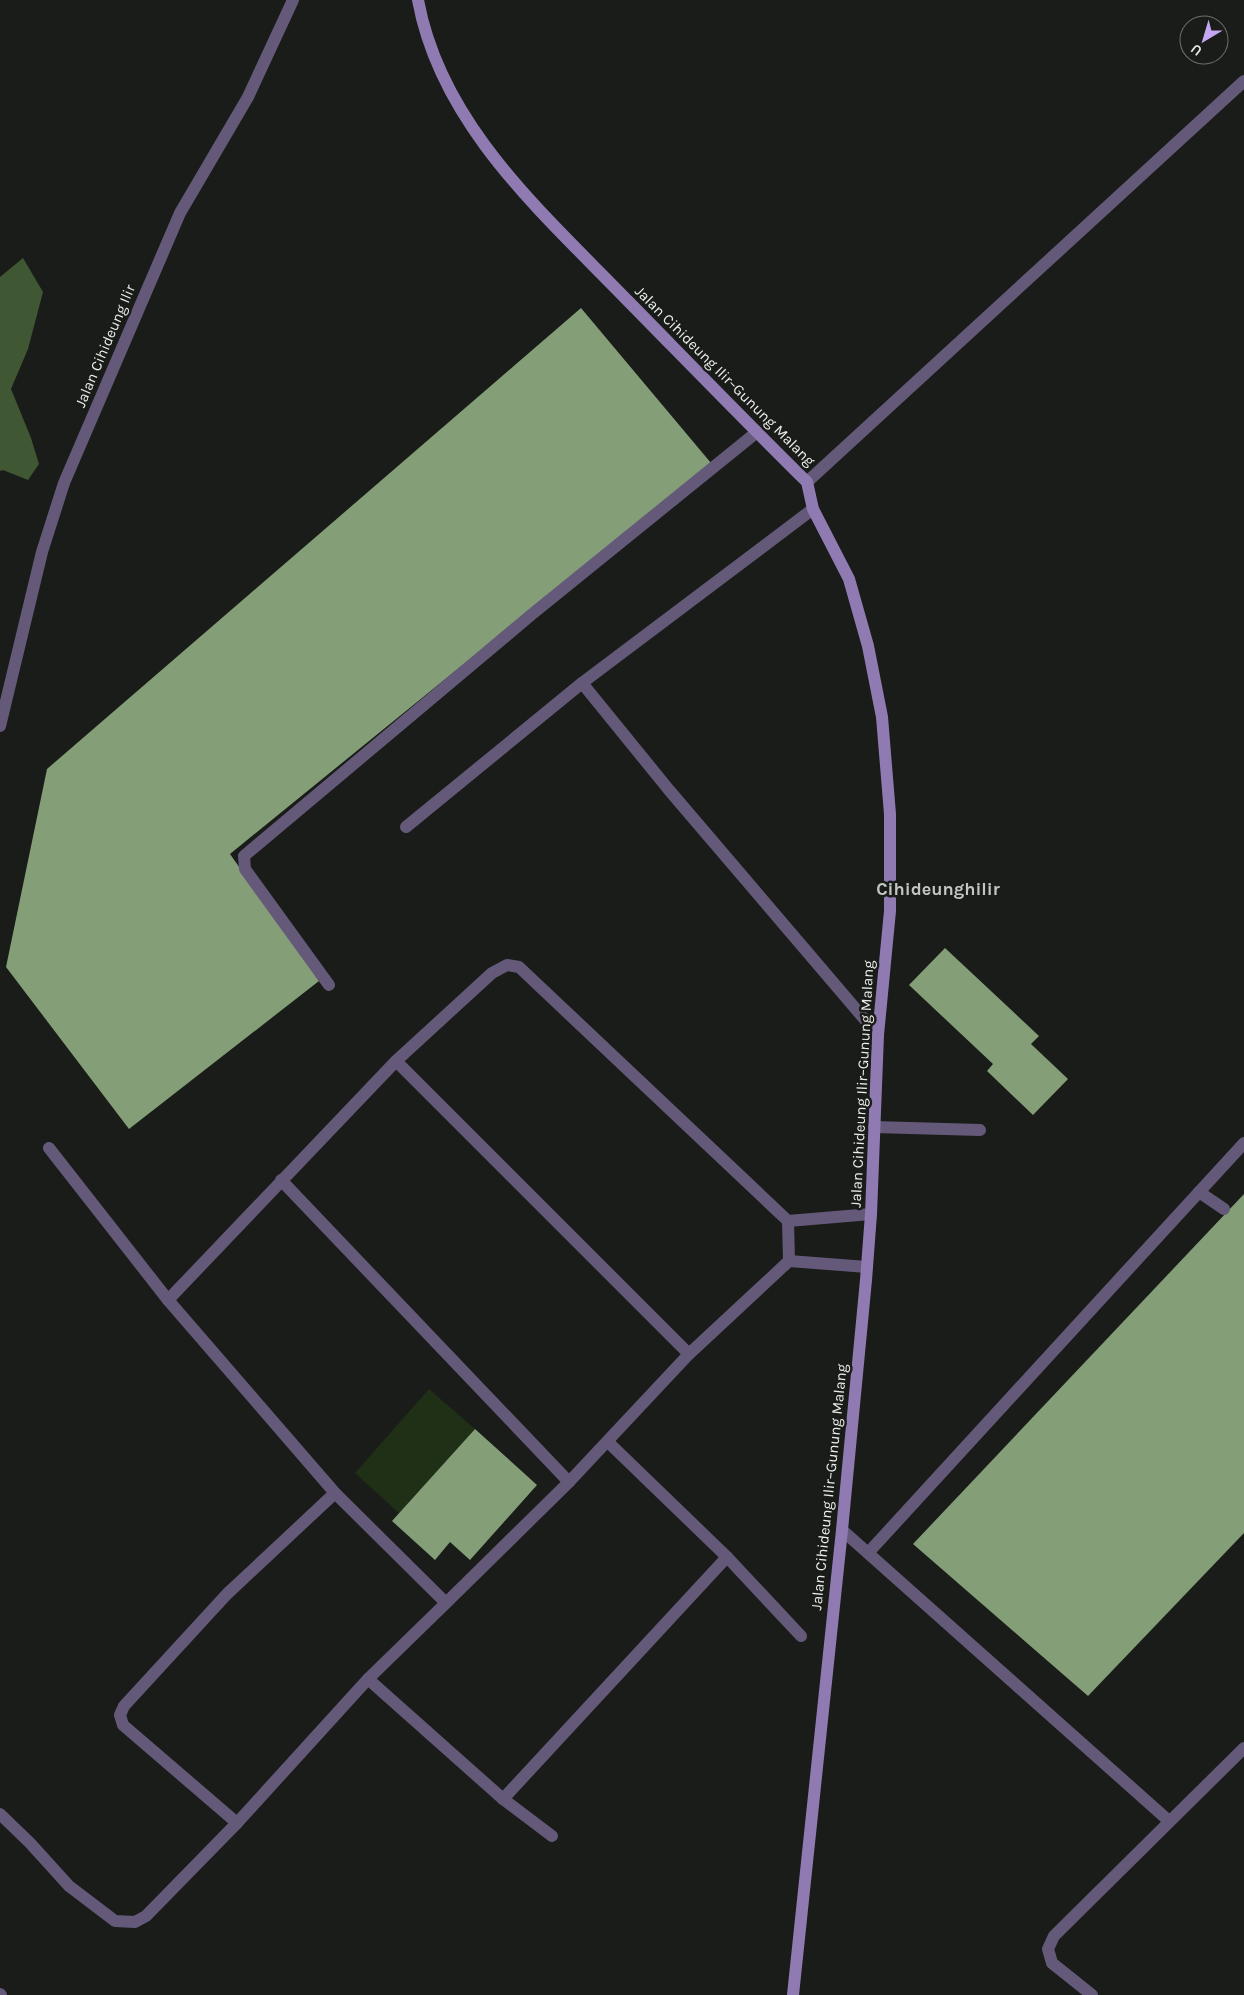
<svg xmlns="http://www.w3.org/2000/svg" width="1244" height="1995" viewBox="0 0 1244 1995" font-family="Karla,sans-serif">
	<rect width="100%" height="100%" fill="#191c18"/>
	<polygon fill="#1f3017" points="429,1389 475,1429 399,1513 355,1473"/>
	<polygon fill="#405734" points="23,258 43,292 28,349 11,389 31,438 39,464 28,480 3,470 0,471 0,277"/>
	<g fill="#849e78">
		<polygon points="581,308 711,463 230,854 319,981 129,1129 6,967 47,769"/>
		<polygon points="945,948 1039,1036 1031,1044 1068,1079 1033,1115 987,1071 993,1064 909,985"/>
		<polygon points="1244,1194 1244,1533 1088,1696 913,1544"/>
		<polygon points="475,1429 537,1485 470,1560 450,1542 435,1560 392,1521"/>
	</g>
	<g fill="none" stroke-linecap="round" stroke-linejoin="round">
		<g stroke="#65597a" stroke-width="12">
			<polyline points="807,482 1244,81"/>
			<polyline points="329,985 245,869 244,856 531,615 757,432"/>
			<polyline points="874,1127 980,1130"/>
			<polyline points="1199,1192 1224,1209"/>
			<polyline points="868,1553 1244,1143"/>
		</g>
		<g stroke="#65597a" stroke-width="12">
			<polyline points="582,683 669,790 878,1035"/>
			<polyline points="0,726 42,552 64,483 180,213 248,97 293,0"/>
			<polyline points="406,827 582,683 813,509"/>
			<polyline points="396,1061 689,1354"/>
			<polyline points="49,1148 168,1300 335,1493 446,1603 569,1482 689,1354 789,1261 788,1221"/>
			<polyline points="281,1180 569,1482"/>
			<polyline points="789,1261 867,1267"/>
			<polyline points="168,1300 396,1061 492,973 507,965 519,967 788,1221 871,1214"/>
			<polyline points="608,1442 727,1557 801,1636"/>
			<polyline points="842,1530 1169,1821"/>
			<polyline points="368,1679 503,1799 552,1836"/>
			<polyline points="503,1799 727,1557"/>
			<polyline points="0,1814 30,1843 69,1886 115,1921 135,1922 146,1916 237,1823 368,1679 446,1603"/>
			<polyline points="237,1823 123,1725 120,1715 124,1706 227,1594 335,1493"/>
			<polyline points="0,1994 1,1995"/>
			<polyline points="1092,1995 1052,1963 1048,1949 1054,1936 1244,1748"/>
		</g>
		<path stroke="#8f7bb2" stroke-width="12" d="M418,0c23,126 126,214 211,302 59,60 118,121 178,180l6,27 36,70 19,67 14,71 8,97v97l-12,124 -7,179 -5,66 -24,250 -49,465"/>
	</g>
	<g text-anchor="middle" stroke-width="5" stroke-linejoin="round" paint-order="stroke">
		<g font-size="15" fill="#ebedea" stroke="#191c18">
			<text transform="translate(105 346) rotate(-67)" y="5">Jalan Cihideung Ilir</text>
			<text transform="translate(725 376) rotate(45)" y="5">Jalan Cihideung Ilir–Gunung Malang</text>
			<text transform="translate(862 1084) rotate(-87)" y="5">Jalan Cihideung Ilir–Gunung Malang</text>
			<text transform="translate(829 1487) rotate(-84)" y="5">Jalan Cihideung Ilir–Gunung Malang</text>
		</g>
		<g font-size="18" font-weight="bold" fill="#c3c7c1" stroke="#191c18">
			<text x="938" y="895">Cihideunghilir</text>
		</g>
	</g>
	<g transform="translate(1204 40) rotate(218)"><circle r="24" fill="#191c18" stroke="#6d706c"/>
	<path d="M0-4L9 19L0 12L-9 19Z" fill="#c3a7f2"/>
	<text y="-8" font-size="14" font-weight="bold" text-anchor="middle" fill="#ebedea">U</text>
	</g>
</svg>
